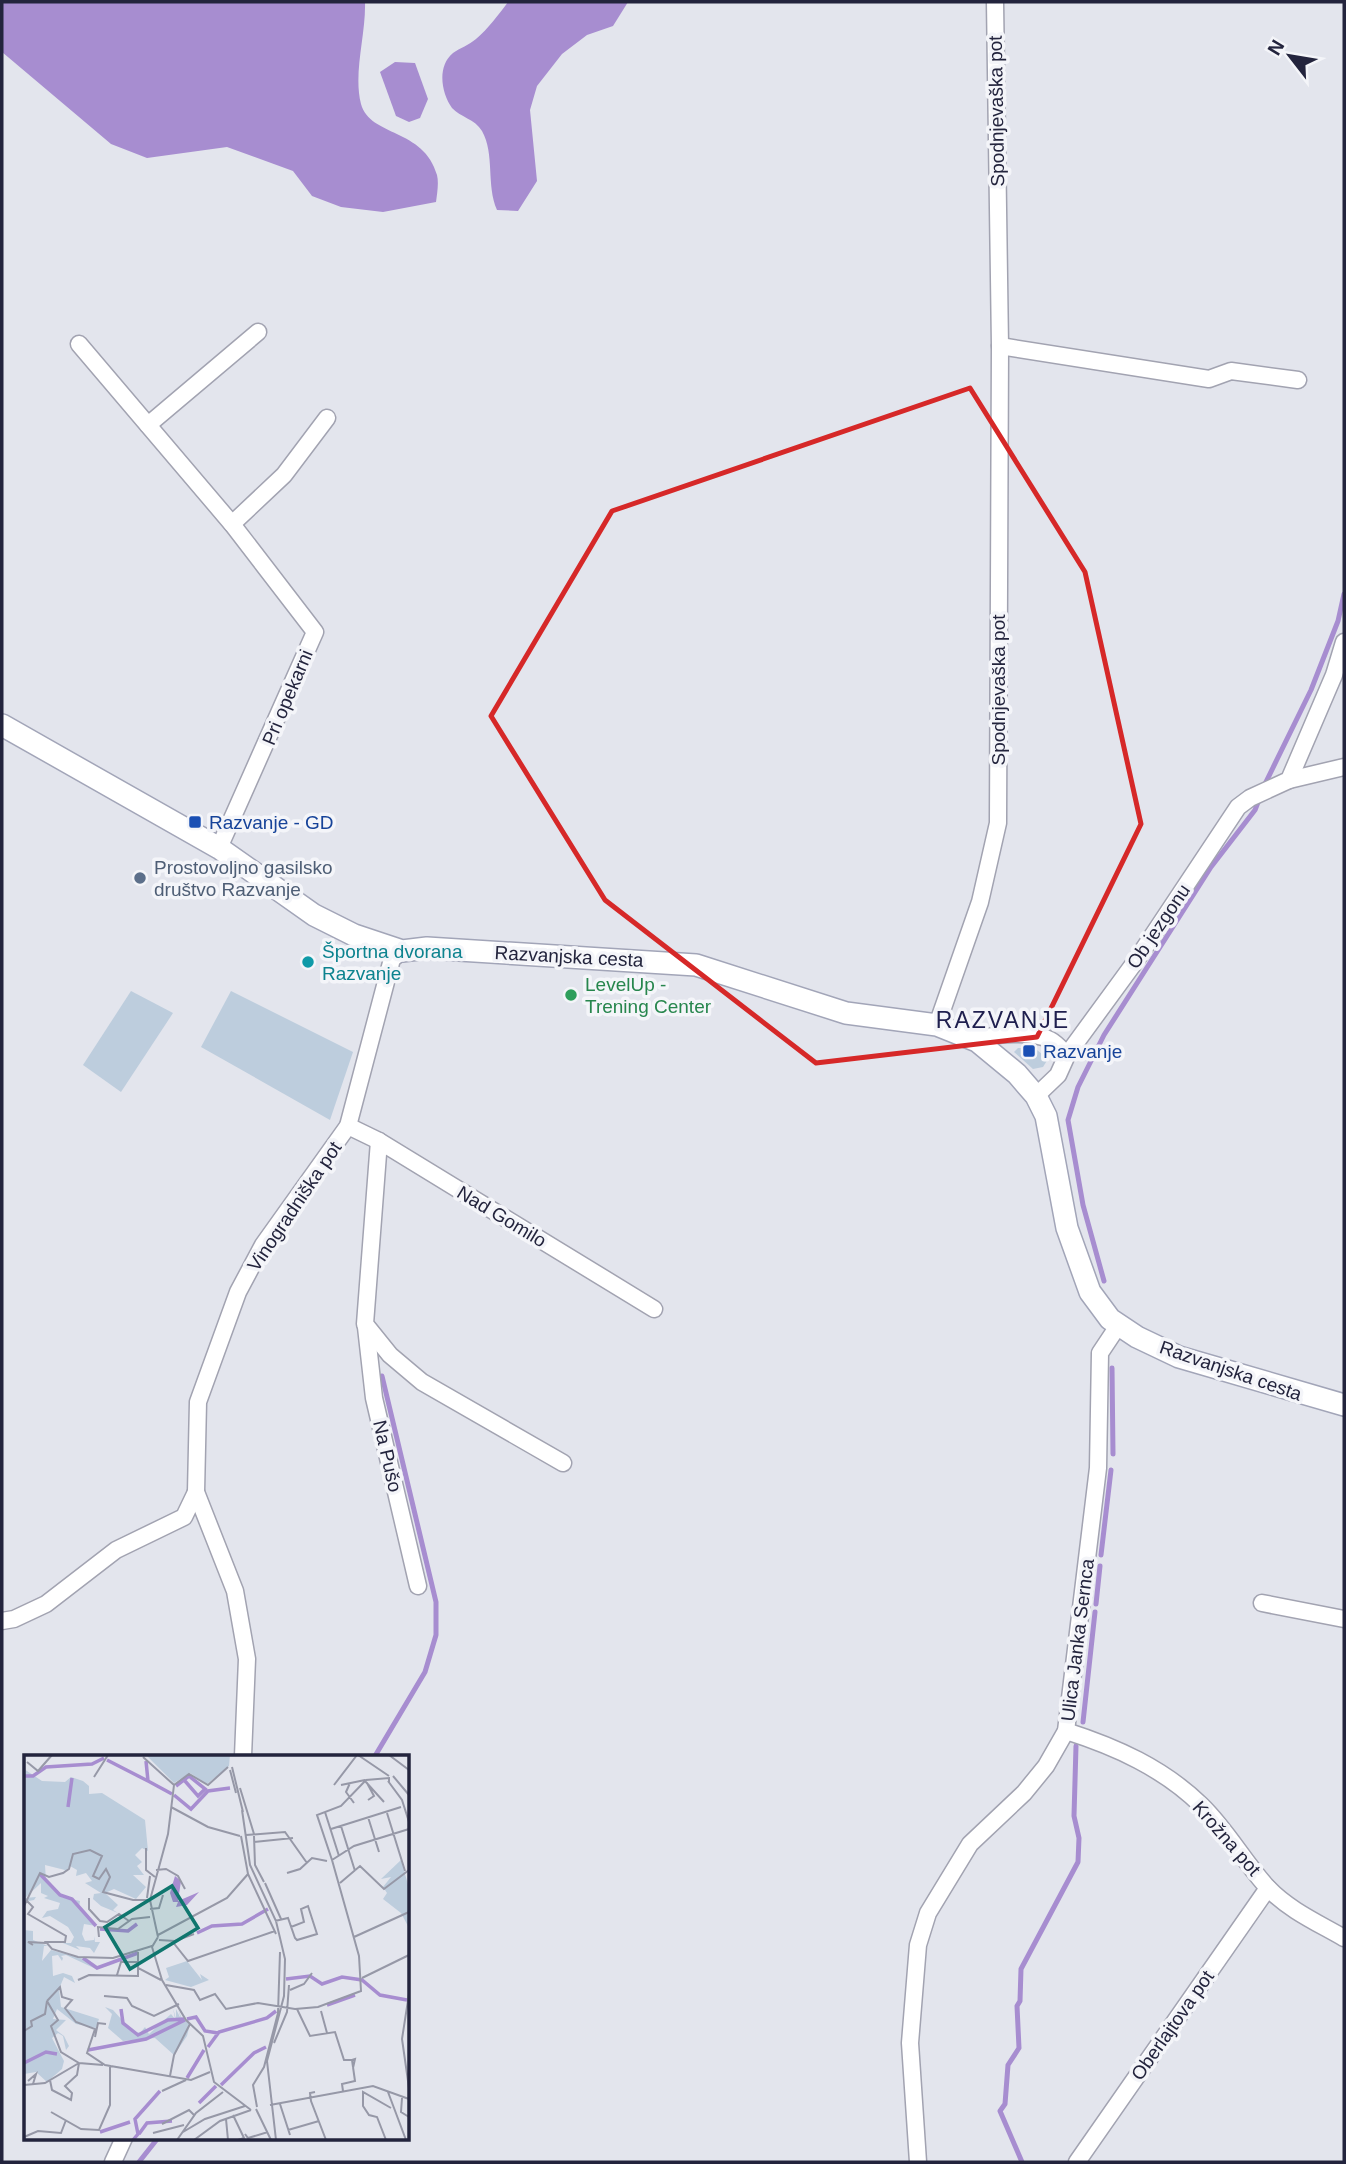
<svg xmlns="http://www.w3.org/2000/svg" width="1346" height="2164" viewBox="0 0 1346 2164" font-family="Arial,sans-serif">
	<rect width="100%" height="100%" fill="#e3e5ed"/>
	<g fill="#bdcddd">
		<polygon points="131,991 173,1013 121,1092 83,1065"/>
		<polygon points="231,991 353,1052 330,1120 201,1047"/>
		<polygon points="1018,1048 1023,1048 1023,1053 1034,1053 1037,1050 1048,1059 1043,1067 1033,1069 1014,1052"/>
	</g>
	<g fill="#a78dd0">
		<path d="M2,2h363c1,33 -12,71 -4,102 9,33 63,24 76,71 2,8 0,19 -1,27l-53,10 -42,-5 -29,-11 -19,-25 -66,-24 -80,11 -36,-14 -109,-92z"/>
		<path d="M508,2h120l-15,24 -26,9 -25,19 -25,32 -7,24 7,71 -19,30 -21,-1c-11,-25 -2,-56 -15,-79 -7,-12 -22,-14 -30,-23 -11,-15 -15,-42 1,-55 7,-5 16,-8 23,-14 12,-10 23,-25 32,-37z"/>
		<polygon points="395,62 415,63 428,99 420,118 409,122 396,116 380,72"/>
	</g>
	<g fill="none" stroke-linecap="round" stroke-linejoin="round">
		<g stroke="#a78dd0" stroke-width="5">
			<polyline points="1263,788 1311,690 1338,621 1344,594"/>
			<polyline points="1104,1281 1083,1205 1068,1120 1078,1087 1104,1035 1211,867 1255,810 1260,797"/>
			<polyline points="1112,1368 1113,1454"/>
			<polyline points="1101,1555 1111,1470"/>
			<polyline points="1096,1604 1100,1566"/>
			<polyline points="1083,1722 1095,1612"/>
			<polyline points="375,1756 425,1672 436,1635 436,1602 382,1376"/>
			<polyline points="139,2162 158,2138"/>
			<polyline points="1022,2162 1000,2111 1005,2104 1008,2065 1019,2048 1017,2006 1020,2001 1021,1969 1078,1862 1079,1838 1074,1816 1076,1746"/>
		</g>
		<defs>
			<g id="street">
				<polyline points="79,344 232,524 315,632 219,848"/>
				<polyline points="1000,346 1209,379 1231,371 1298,380"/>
				<polyline points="148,425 258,332"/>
				<polyline points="232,524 284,475 327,418"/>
				<polyline points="1289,780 1344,767"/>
				<polyline points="937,1025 980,902 998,823 1000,346 995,2"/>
				<path d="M977,1041c14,-8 57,-10 73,-1 6,3 12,10 17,15l-9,20 -22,21"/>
				<polyline points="1067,1055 1135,962 1238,807 1250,798 1289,780 1334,675 1344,642"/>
				<polyline points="348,1126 379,1141 654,1309"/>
				<polyline points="379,1141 365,1324 390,1355 422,1382 563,1463"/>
				<polyline points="366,1327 374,1398 418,1586"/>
				<polyline points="1262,1603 1344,1619"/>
				<polyline points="2,1621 14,1619 46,1604 116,1550 184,1517 196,1492"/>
				<path d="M1066,1731c50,16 97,37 135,74 26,25 43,57 67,83 21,22 50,35 76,50"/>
				<polyline points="243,1756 247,1659 235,1591 196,1492 198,1402 238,1292 263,1245 348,1126 392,959 402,951"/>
				<polyline points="113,2162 124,2138"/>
				<polyline points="918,2162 910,2043 918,1945 928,1913 970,1844 1024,1793 1046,1766 1066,1731 1098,1468 1100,1353 1118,1326"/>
				<polyline points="1077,2162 1268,1888"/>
			</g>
			<polyline id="secondary" points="2,725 219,848 314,915 354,935 402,951 427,948 696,965 846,1013 937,1025 977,1041 1017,1074 1036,1096 1046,1116 1067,1228 1090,1292 1110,1319 1137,1337 1179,1357 1344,1405"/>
		</defs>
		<use href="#street" stroke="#a2a3b1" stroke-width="19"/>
		<use href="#secondary" stroke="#a2a5b8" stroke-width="24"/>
		<use href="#street" stroke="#fff" stroke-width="16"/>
		<use href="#secondary" stroke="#fff" stroke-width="21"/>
	</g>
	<path fill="none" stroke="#d62828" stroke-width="5" stroke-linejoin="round" d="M970,388l115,184 56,252 -104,213 -221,26 -211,-163 -114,-184 121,-205z"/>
	<g fill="#1a4fb4" stroke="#f4f5f9" stroke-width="2.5">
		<rect x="188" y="815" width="14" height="14" rx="3.5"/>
		<rect x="1022" y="1044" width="14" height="14" rx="3.5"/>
	</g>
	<circle fill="#5c6f8a" stroke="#f4f5f9" stroke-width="2.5" cx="140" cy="878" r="7"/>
	<circle fill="#0f9aa8" stroke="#f4f5f9" stroke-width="2.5" cx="308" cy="962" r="7"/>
	<circle fill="#2e9e5b" stroke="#f4f5f9" stroke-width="2.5" cx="571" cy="995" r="7"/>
	<g text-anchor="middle" stroke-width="7" stroke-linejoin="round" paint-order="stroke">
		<g font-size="19" fill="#23243d" stroke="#f4f5f9">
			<text transform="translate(996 111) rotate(-91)" y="7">Spodnjevaška pot</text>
			<text transform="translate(998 690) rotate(-90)" y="7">Spodnjevaška pot</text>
			<text transform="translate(287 697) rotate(-67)" y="7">Pri opekarni</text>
			<text transform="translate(1158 926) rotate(-56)" y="7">Ob jezgonu</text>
			<text transform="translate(569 956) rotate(3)" y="7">Razvanjska cesta</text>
			<text transform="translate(294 1206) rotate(-56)" y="7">Vinogradniška pot</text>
			<text transform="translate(502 1216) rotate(31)" y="7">Nad Gomilo</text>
			<text transform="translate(1231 1370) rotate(19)" y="7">Razvanjska cesta</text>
			<text transform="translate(388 1456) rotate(77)" y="7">Na Pušo</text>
			<text transform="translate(1077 1640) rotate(-83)" y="7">Ulica Janka Sernca</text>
			<text transform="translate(1227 1838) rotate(49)" y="7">Krožna pot</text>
			<text transform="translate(1172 2025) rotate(-55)" y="7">Oberlajtova pot</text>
		</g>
		<g font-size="19" fill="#164399" stroke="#f4f5f9" text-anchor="start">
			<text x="209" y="829">Razvanje - GD</text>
			<text x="1043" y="1058">Razvanje</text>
		</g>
		<g font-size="19" fill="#4e5e75" stroke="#f4f5f9" text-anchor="start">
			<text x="154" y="874">Prostovoljno gasilsko<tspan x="154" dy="22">društvo Razvanje</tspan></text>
		</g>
		<g font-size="19" fill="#0d838f" stroke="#f4f5f9" text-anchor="start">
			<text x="322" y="958">Športna dvorana<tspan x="322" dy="22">Razvanje</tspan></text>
		</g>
		<g font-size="19" fill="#27864d" stroke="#f4f5f9" text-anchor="start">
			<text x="585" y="991">LevelUp -<tspan x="585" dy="22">Trening Center</tspan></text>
		</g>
		<g font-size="23" letter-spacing="2" fill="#20204f" stroke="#f4f5f9">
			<text x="1003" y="1028">RAZVANJE</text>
		</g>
	</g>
	<g transform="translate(24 1755)">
		<rect width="385" height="385" fill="#e3e5ed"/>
		<path d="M122,0h84l-1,11 -22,18 -17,-11 -16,10zM0,14l18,12 23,1 6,-5 12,4 6,5v8l13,-1 43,27 3,31 -6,-3 -7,7 7,7 -5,4 7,9h-11l13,12 -10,12 -22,-10 -9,4 13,12 -5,5 5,3 -17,-7 -8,-7 1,-5 7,-1 -16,-10 7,-2 -6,-8 -10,3 1,-6 -7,-4 -7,9 2,-5 -20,-5 1,16 16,16 18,4 -1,7 17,18 -12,-2 -2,10 3,7 9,-1v-4l1,6h5l-6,11 -4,-5 -14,-2 4,4 -17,-7h8l3,-6 -6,-10 -18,-11 -8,2 5,-7 11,-2 2,-6 -16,-5 4,-2 -7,-3v-10l-16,15 11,-1 -2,3 -10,2zM377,105l8,28v40l-8,-15 -18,-14 4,-6 -4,-6 8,-10 -10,2zM0,175l9,1v9l15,6h-4l-2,15 9,-11 33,9 14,9 20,-5 -22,6 -30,-14 -5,1 2,2 -1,3 -4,-6 -6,1 1,20 10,-3 9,3 3,7 -11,-6 -5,12 2,18 38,12 -3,9 -20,-4 -19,-15 -4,10 13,1 -10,10 8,6 5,10 -3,4 -3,-14 -5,-3 -6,5 12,23 -2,8 -15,13 -11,-10 -12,2zM163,206l15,19 -2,-6 9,6 -18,7 -26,-7 4,-3 -3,-9zM81,252l8,3 19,21 8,2 5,-6 4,7 22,-20 4,5 -2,-11 3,11v-10l5,10 -3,-10 4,10 8,5 -3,12 -13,19 -19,-17 -32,3 -15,-13 4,-14z" fill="#bdcddd"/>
		<path d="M151,121l6,5 -3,20 21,-9 -12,13 -11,2 2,-5h-5l-3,-9z" fill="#a78dd0"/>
		<path fill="none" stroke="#a78dd0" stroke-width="3.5" d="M83,5l41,21M122,6l2,20 24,13M0,21h9l13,-9 46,-3 12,-6M152,31l13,-10 16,13 -7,7 -13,-15M150,40l17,14 17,-18 22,-3M44,52l4,-29M16,119l20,21 12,4 24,27M76,174l28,2 9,-7M173,178l15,-7 30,-2 26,-15M59,203l14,10 41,-15M262,224l24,-3 12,8 20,-7 20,3 18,15 27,5M303,250l28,-10M97,254l2,14 15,12 30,-15 16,-1M163,264l9,-2 9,14 13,2M184,292l11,-15 48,-14 9,-7M64,295l58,-11 39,-19M0,308l22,-11 11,2M163,323l17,-28M197,330l33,-32 12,-6M175,348l17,-17M76,377l30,-10M115,379l8,-11 25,-2M109,385l5,-6 -3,-15 25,-28"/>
		<path fill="none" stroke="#9698a7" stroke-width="2" d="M334,0l31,21M365,0l20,15M119,2l31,28 -6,49 -18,66 8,37M3,7l11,9 14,-16M208,12l11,45M206,15l6,23M369,21l16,19M70,22l14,-22M341,26l19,21M364,26l14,19 7,22M326,28l-4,9 8,11M343,28l7,13 -6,4M150,30l15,-11 19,11 20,-18M310,30l23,-30M317,30l24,-5M216,33l14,46M147,52l37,20 32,9M218,55l8,55 26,56 9,38 -1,37 -17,65 9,79M301,57l14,44M363,58l18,58M344,62l11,35M317,71l14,45M307,74l70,-22M222,80l39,-3 22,31M217,81l7,38 28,60M230,81l1,29 9,17M230,87l39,-4M122,93v22l9,7M308,105l-15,-45 24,-9 25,-26 23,-2v4M308,105l22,-14 55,-17M132,115l10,-1 12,7 7,13M263,118l13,-4 12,-11 15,3M241,128l16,36M316,128l20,-17 24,23 25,-19M65,143v11l11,12 7,1 12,-8 10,7M123,143l3,-22M3,146l6,6 -5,7 38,22 -1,6h-19l6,7 26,8 35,1 39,-12M0,151l16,-33 9,4 14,-4 6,-4 4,-15 17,-4 12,6 -9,20 6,3 7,-10 4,8 -7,15 30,8h17M126,154l9,-1 4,-13M251,166l13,-3 7,20 2,2 20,-6 -9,-28 -7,3 3,13 -13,5M134,180l69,-37 21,-24M75,182l-1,-10 20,2 14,-10 18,-2M134,182l-6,10 10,33 24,40 17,16 11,46 37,28M330,182l55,-25M135,185l16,1 19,-7M148,186l16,20 87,-30M9,190l-5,-3 18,1M114,197v16l23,12M93,220l4,-13h16M338,223l47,-23M54,225l11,-5 49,1v-8M142,230l28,5 6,10 15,-6 11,15 32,-6 37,6 23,-2 43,-16 -2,-35 -27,-96M266,235l14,-6 8,-11M385,239l-7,45 7,49M80,241l23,2 5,8 22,10 25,-12M23,246l13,-14 2,10 10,3 -7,8 11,14 19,7 -8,24 18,12 86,15 19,-8M23,246l11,19 -7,6 10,26 18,11 24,2M273,254l13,27 25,-4 9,28h8M297,256l6,22M0,276l8,-5 -1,-5 14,-7 2,-13M71,282l3,-14 8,1M250,288l13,-31 2,-27M146,321l4,-21 16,-31M26,325l2,10 19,10 1,-7 -7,-7 12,-11 2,-12M4,326l8,-7 -3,10M0,330l21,-2 34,-20M138,336l24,-11M319,336l-1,-7 13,-3 -3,-21 3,-1 -2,9M291,337l-5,1 1,8 15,39M364,337l18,48M378,343l-1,14 8,5M256,349l10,31M246,350l103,-19 36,13M233,352l-4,-22 11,-18 14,-54 2,-61M232,354l15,31M27,357l30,17 18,1 11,-25v-40M209,360l11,23 -6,2M202,364l2,21M138,369l27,-14 5,5M264,375l31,-9M159,377l22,-13 40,-13M129,378l31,-8M221,379l3,4 20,-6M0,382l14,-6 23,2 5,-13M153,385l19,-27 27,-21M170,385l26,-19 31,-11M362,385l-9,-23 -8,-2 -6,-9v-14l28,16"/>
		<path fill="#0f766e" fill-opacity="0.15" stroke="#0f766e" stroke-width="3.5" d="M148,131l26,42 -68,41 -25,-42z"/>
		<rect width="385" height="385" fill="none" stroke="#23243d" stroke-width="3.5"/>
	</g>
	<rect width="1346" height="2164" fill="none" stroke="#23243d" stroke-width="7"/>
	<g transform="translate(1290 56) rotate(301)" stroke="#f4f5f9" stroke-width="5" paint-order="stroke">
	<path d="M0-5L12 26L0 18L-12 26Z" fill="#23243d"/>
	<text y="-10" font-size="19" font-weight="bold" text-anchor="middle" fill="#23243d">N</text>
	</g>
</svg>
